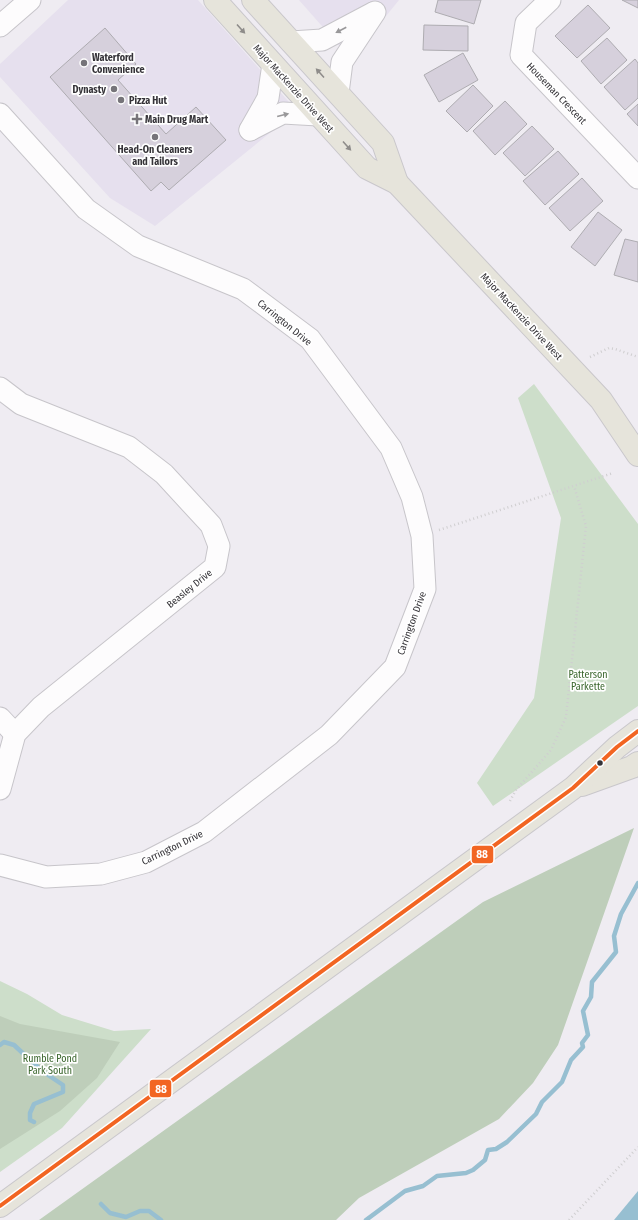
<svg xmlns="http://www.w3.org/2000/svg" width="638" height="1220" viewBox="0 0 638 1220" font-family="'Fira Sans Condensed',sans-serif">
	<rect width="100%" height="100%" fill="#efecf2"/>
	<g fill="#e6e0ee">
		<polygon points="68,0 198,0 297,111 155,226 110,198 0,77 0,64"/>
		<polygon points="299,0 399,0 351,59"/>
	</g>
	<g fill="#cddeca">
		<polygon points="534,384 638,524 638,706 493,806 477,783 534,698 561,518 518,398"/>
		<polygon points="0,981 27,994 62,1015 114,1031 151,1029 62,1128 0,1172"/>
	</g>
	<g fill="#beceba">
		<polygon points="634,828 558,1045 533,1083 499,1119 359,1198 336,1220 39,1220 483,902"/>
		<polygon points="0,1016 20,1024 120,1042 97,1078 60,1111 0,1149"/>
	</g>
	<polygon fill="#97bfd1" points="638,1191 638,1220 614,1220"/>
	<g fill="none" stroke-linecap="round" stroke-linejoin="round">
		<g stroke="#97bfd1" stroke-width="4.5">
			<polyline points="0,1045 4,1042 14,1045 42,1071 63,1085 63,1092 34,1104 30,1113 30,1120 34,1122"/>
			<polyline points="101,1204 110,1213 126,1217 140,1211 149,1211 161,1220"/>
			<polyline points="366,1220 405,1191 423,1186 437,1176 466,1173 473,1170 485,1160 488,1150 496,1149 507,1142 536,1114 542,1102 562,1082 571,1060 583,1047 582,1043 588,1035 583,1011 591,997 592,982 616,952 614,936 621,914 638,883"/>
		</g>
	</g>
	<g fill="#d6d0dc" stroke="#aeacb1">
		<polygon points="438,0 481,0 474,24 435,12"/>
		<polygon points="622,0 638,0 638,8"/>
		<polygon points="588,5 610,28 577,58 555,36"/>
		<polygon points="424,25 468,26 468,51 423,50"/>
		<polygon points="105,28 136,64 118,80 166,134 196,107 226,140 169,190 161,182 151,191 50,77"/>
		<polygon points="607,38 627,60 601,84 581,61"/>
		<polygon points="463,53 478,80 439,102 424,75"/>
		<polygon points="635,59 638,63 638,98 625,110 604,87"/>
		<polygon points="473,85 493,106 467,132 446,111"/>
		<polygon points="505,101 527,124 495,155 473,131"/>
		<polygon points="638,104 638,126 627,114"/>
		<polygon points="532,126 554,149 525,176 503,153"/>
		<polygon points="558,151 579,174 545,205 523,181"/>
		<polygon points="582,178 603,201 570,231 549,208"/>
		<polygon points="598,212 622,230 595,266 571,247"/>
		<polygon points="625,239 638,242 638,282 614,275"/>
	</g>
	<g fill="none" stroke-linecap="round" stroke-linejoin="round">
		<defs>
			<g id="minor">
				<polyline points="550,0 526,23 521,55 638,178"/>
				<polyline points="0,26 30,0"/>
				<polyline points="291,42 322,40 373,13"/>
				<polyline points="338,93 342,62 375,12"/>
				<polyline points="0,114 86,209 138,246 243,289 310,339 391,448 412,497 422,536 425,589 395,667 329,735 204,832 146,862 101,874 46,877 0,865"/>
				<polyline points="250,130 283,113 318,115"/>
				<polyline points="250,130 268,98 273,64"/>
				<polyline points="0,388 21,404 129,447 164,474 211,525 219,546 215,567 41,707 15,734 0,789"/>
				<polyline points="0,718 15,734"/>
			</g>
			<g id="major">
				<polyline points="215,0 367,168 397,183 601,400 638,455"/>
				<polyline points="253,0 383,143 397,183"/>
				<polyline points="582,785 632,767 638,763"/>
				<polyline points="0,1206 573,788 617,747 638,731"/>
			</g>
		</defs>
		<use href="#minor" stroke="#c7c5ca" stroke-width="23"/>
		<use href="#major" stroke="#c9c7cb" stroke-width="24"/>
		<g stroke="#cfced0" stroke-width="2.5" stroke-dasharray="1 3" stroke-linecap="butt">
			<polyline points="590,357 609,348 615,349 638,357"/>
			<polyline points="439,530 613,473"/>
			<polyline points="510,801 516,790 551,750 566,717 586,526 574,486"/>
			<polyline points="569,1220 638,1147"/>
		</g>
		<use href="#minor" stroke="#fdfcfd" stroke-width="21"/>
		<use href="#major" stroke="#e6e4db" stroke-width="22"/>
		<defs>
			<polyline id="bus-1" points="0,1206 573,788 617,747 638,731"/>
		</defs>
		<use href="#bus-1" stroke="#fff" stroke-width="7"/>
		<use href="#bus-1" stroke="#f26522" stroke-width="4"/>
	</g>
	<defs><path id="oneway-solid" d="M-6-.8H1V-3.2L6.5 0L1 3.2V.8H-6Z"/></defs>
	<g fill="#8e8c8a">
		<use href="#oneway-solid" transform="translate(241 29) rotate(48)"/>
		<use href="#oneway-solid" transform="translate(320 73) rotate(-132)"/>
		<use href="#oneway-solid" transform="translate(347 146) rotate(48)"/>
	</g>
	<g fill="#99989a">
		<use href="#oneway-solid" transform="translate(341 30) rotate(152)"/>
		<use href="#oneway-solid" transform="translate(283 115) rotate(-14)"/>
	</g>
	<g fill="#767479" stroke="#fff" stroke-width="1.5">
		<circle cx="84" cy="63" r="4"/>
		<circle cx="114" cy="89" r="4"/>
		<circle cx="121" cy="100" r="4"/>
		<path d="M135 113h4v4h4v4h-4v4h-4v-4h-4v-4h4z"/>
		<circle cx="155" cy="137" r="4"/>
	</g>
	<circle fill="#353338" stroke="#fff" stroke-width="1.5" cx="600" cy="763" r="3.5"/>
	<g text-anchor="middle" stroke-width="3.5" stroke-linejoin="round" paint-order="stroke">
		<g font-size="10" font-weight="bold" fill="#353338" stroke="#fff" text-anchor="start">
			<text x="92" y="61">Waterford<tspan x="92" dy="12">Convenience</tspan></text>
			<text x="106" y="93" text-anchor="end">Dynasty</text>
			<text x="129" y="104">Pizza Hut</text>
			<text x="145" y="123">Main Drug Mart</text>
			<text x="155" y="153" text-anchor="middle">Head-On Cleaners<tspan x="155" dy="12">and Tailors</tspan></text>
		</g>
		<g font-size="10" fill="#353338" stroke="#fff">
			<text transform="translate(294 88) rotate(48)" y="4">Major MacKenzie Drive West</text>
			<text transform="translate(557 93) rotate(46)" y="4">Houseman Crescent</text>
			<text transform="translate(522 316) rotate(47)" y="4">Major MacKenzie Drive West</text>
			<text transform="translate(285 322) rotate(39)" y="4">Carrington Drive</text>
			<text transform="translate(189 588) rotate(-39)" y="4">Beasley Drive</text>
			<text transform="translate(411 623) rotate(-70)" y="4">Carrington Drive</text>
			<text transform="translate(172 847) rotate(-26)" y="4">Carrington Drive</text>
		</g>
		<g font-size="10" fill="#39652c" stroke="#fff">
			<text x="588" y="678">Patterson<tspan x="588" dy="12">Parkette</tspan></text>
			<text x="50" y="1062">Rumble Pond<tspan x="50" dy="12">Park South</tspan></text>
		</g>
	</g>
	<g stroke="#fff" stroke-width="1.5">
		<rect x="471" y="845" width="23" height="19" rx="4" fill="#f26522"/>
		<rect x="149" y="1079" width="23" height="19" rx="4" fill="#f26522"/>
	</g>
	<g font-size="11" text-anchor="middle" font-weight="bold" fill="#fff">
		<text x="482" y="858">88</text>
		<text x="161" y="1093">88</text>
	</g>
</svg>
